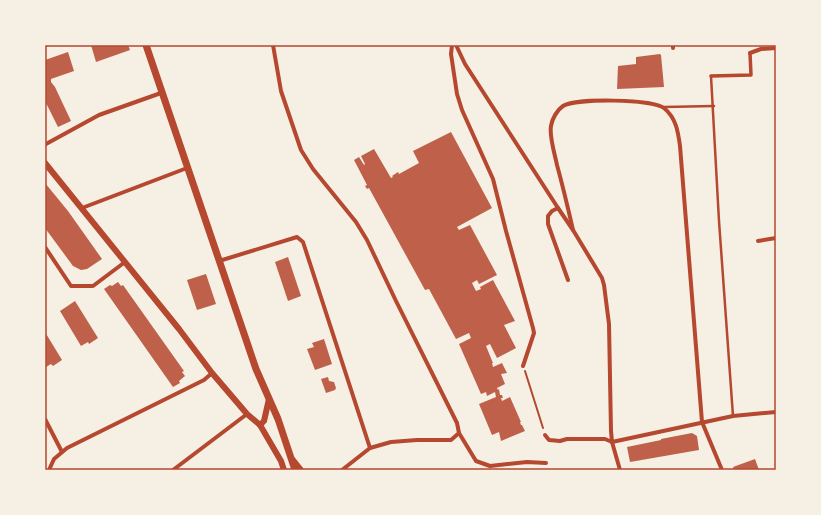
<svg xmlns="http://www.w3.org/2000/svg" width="821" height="515" viewBox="0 0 821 515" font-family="'Fira Sans',sans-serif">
	<rect width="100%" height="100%" fill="#f6efe4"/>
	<g fill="#bf614a">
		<polygon points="91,45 128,45 130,50 96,62"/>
		<polygon points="68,52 74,71 51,79 51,82 55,87 71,121 58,127 45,101 45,60"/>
		<polygon points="660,54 661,55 664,87 617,89 618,66 636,64 636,57"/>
		<polygon points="451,132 492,208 457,227 459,230 470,225 497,275 479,284 477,280 472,283 476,291 481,289 480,287 493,280 515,321 504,325 516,348 497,358 490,344 486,346 493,363 492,363 493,367 502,363 507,373 501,374 505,384 497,388 498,390 499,389 500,395 502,395 503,398 501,398 502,401 510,397 521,422 520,422 521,425 522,425 525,431 501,441 499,432 492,435 479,404 496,397 495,392 487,396 486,392 481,394 459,344 471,338 469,333 456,339 429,289 425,290 369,188 367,189 365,186 367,185 354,160 359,157 364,165 365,164 361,156 374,149 391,178 393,177 392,176 398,172 399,174 419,163 413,151"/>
		<polygon points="45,183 68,211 102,259 87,269 81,270 73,266 45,228"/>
		<polygon points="288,257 301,296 288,301 275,262"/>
		<polygon points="206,274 216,304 197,310 187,280"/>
		<polygon points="118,282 121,286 123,285 184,371 182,372 185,376 179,381 180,383 173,387 104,289 110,285 112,286"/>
		<polygon points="75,301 98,338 89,344 88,342 81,346 60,311"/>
		<polygon points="45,332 62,360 53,366 51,364 46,367"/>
		<polygon points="324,339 332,364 315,370 307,349 314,347 312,343"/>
		<polygon points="328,377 329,381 334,382 336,388 335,390 326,393 321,379"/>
		<polygon points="692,433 697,436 699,450 630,462 627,447 661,440 661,439"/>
		<polygon points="755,459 759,470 734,470 733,467"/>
	</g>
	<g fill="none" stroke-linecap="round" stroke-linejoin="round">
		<polyline stroke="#b5482f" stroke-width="2" points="525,371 543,428"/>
		<g stroke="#b5482f" stroke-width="2.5">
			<polyline points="711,76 719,221 733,416"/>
			<polyline points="664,107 714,106"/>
		</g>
		<polyline stroke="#b5482f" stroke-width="3.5" points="711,76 751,75 750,53"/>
		<g stroke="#b5482f" stroke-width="4">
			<polyline points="45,45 46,45"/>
			<polyline points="273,45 281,91 301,150 313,169 356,222 367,240 396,301 457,423 459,433 451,440 417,440 391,442 370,448 342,470"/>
			<polyline points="452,45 451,54 457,94 462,110 493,179 506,231 533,328 534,333 523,366"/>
			<polyline points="456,45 465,64 558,208 573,230 602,278 604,285 609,324 611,431 612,442 620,470"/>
			<polyline points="673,45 673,48"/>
			<polyline points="750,53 761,49 776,48"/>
			<polyline points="46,144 99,115 161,93"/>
			<polyline points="82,208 187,168"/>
			<polyline points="558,208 552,211 548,216 548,224 568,280"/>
			<path d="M573,230c-5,-22 -10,-43 -16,-65 -2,-10 -8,-29 -6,-39 1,-7 6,-16 12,-20 12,-8 90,-7 101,2 12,10 14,23 16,38l22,276 20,48"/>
			<polyline points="758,241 776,238"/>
			<polyline points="45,247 71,286 93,286 125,262"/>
			<polyline points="219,261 297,237 303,242 370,448"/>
			<polyline points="45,419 62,452"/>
			<polyline points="459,433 476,461 490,466 527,462 546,463"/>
			<polyline points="545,435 549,440 560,441 567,439 605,439 612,442"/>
			<polyline points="612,442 733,416 776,412"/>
			<polyline points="49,470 54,459 67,448 204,380 212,373"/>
			<polyline points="173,470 247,414"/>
		</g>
		<g stroke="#b5482f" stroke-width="6">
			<polyline points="45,163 179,329 212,373 247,414 260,425 281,461 284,470"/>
			<polyline points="260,425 264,421 269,399"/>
			<polyline points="293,460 301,470"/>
		</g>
		<polyline stroke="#b5482f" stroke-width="7" points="146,45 256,369 278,419 295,470"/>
	</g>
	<rect width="821" height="515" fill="none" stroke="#f6efe4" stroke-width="92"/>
	<rect x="46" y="46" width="729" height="423" fill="none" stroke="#b5482f" stroke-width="1.5"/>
</svg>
